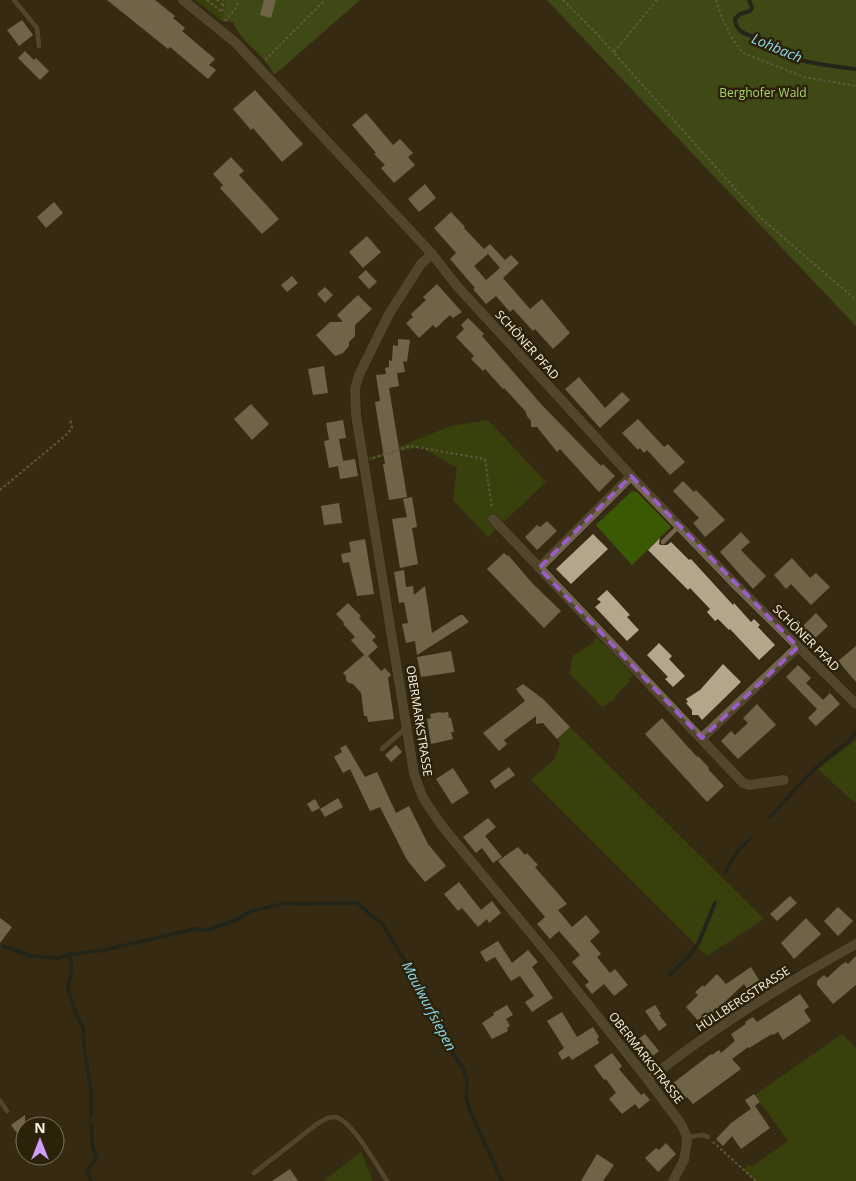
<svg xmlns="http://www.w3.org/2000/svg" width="856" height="1181" viewBox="0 0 856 1181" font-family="'Open Sans',sans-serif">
	<rect width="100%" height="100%" fill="#372b13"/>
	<g fill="#3a5903">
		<polygon points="195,0 226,0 222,21"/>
		<polygon points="488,420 546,482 488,537 453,500 457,468 421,447 395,452 369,461 368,457 376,456 451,426"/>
		<polygon points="632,491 637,492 671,527 632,565 596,525"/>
		<path d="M595,638h3l4,6 3,-3 30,31 -6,7v3l-12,12 -3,6 -12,7 -33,-34c4,-6 1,-13 5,-18l19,-12z"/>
		<polygon points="570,727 764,919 707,956 531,780 554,760 560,744 557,739"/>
		<polygon points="856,740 856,804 818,769"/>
		<polygon points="842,1034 856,1048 856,1181 756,1181 743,1170 749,1165 752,1167 788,1141 755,1095"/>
		<polygon points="361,1152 373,1181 324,1181"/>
	</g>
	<g fill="#4b6d1a">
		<path d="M226,0h134l-86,75c-10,-22 -31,-30 -41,-53l-11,-1z"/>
		<polygon points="547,0 856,0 856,326"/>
	</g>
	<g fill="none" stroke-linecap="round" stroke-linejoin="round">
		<g stroke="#0f1e23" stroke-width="4">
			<path d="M749,0l3,8 -2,3 -10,3 -5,5c1,18 20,16 33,22 8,4 15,11 23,16 10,5 52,11 65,12"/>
			<polyline points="770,817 815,768 849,741 856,732"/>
			<polyline points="726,871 736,853 750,838"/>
			<polyline points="3,946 31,956 59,958 66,955 104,950 195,929 207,930 234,921 252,911 286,903 297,904 357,903 383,925 429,1000 432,1018 441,1036 463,1068 467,1080 466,1097 470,1111 502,1181"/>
			<polyline points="66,955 71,959 72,969 68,986 69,992 76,1014 83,1027 84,1047 91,1090 91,1116"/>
			<polyline points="670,974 686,959 698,944 715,903"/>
			<polyline points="91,1181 87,1171 96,1159 96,1155 93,1149 91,1125"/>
		</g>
	</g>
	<g fill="#b4a68b" fill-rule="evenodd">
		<polygon points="107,0 155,0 175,16 173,18 185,28 182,31 215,59 209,65 216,70 208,79 170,47 168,49"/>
		<polygon points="264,0 276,0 271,18 260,15"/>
		<polygon points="22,20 33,35 19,46 7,30"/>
		<polygon points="25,51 34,60 36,58 49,71 40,80 18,58"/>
		<polygon points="255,90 303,144 282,162 253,128 251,130 233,109"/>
		<polygon points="366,113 393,145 400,139 413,153 408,157 415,165 394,183 381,168 385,165 374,154 376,153 352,125"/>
		<polygon points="231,157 244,171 239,175 279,219 262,234 220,188 223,185 213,174"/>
		<polygon points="425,184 436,198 419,212 408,199"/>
		<polygon points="54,202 63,213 46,228 37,217"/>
		<path d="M451,212l14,15 -1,1 20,21 6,-5 15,16 6,-5 8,8 -16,15 27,31 12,-10 28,34 -17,16 -18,-20 -2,2 -20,-22 -3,3 -14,-16 -10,8 -13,-15 2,-1 -25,-29 6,-6 -22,-25zM488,254l12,14 -14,12 -12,-14z"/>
		<polygon points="367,236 381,252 363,268 349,252"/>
		<polygon points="366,270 377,282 369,289 358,277"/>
		<polygon points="292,276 298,283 287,292 281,285"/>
		<polygon points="437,284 462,312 453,318 450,315 436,328 433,325 419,338 406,323 413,317 411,314 426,300 423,297"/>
		<polygon points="325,287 333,295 325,303 317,294"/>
		<polygon points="358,295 372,309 355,325 355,336 349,342 349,346 343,353 335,356 316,335 330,322 343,322 337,315"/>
		<polygon points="468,318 484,334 482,336 541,404 601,466 603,464 615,476 599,492 560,449 557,452 537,427 531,427 531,421 527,416 526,412 504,388 503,389 485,369 483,371 471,359 474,356 456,337 464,329 461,325"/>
		<polygon points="398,339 410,340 407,362 403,361 405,372 397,373 399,386 389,388 407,497 389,500 383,464 385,464 375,402 380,401 376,375 386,374 385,368 389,367 389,360 392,361 393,345 398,346"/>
		<polygon points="324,366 328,393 313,395 308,369"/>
		<polygon points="579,377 605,408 622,392 630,400 600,428 565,389"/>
		<polygon points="251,404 269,424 252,440 234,419"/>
		<polygon points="638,419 664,447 668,444 685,462 670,475 647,450 644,453 640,448 638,450 622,433"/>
		<polygon points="343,420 346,438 339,439 343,461 355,459 358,476 340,479 338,466 329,468 324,441 329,440 326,423"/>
		<polygon points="683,481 694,492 696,490 725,520 705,537 693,523 699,518 673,491"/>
		<polygon points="412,497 417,527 412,528 418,564 400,568 392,519 407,517 403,499"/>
		<polygon points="339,503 342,523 324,525 321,506"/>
		<polygon points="547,521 557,531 537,550 525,537 537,525 540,527"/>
		<polygon points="741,532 750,542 741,550 766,576 753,589 720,552"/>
		<polygon points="593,534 608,549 571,584 556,569"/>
		<polygon points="660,538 659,543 660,545 667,545 671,542 689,560 691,559 733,605 734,603 751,622 754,619 760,625 758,627 775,645 759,660 730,629 729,630 718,619 715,621 707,612 710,609 690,588 688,590 648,550"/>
		<polygon points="365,539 374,594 357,596 349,562 343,563 341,554 351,552 349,542"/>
		<polygon points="504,553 507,556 508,555 532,583 561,611 544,628 487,569"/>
		<polygon points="792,558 810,578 816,573 830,587 811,605 791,584 786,589 774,575"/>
		<polygon points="404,570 406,587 413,586 414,595 425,586 432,633 460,615 463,615 469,622 417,655 415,641 406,643 402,624 408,623 404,602 399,603 396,584 394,572"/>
		<polygon points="607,590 630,615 627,617 639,630 627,641 595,607 601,602 597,599"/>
		<polygon points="348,603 361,616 359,618 376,637 372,640 378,647 368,656 381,671 385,668 391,675 388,678 394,719 368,722 367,716 364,716 361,693 353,684 349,683 346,680 346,676 343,673 364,655 351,640 355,637 343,624 344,623 336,614"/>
		<polygon points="816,613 828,626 811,642 799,630"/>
		<polygon points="659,643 672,656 669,659 685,676 673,687 665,679 668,677 647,655"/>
		<polygon points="856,646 856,682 838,661"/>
		<polygon points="451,651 455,672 421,677 417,657"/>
		<polygon points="723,664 741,682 702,720 698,715 692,715 692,710 686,703 688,702 686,699 700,690"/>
		<polygon points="798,665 811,678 806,683 823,700 830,693 840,704 816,726 808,718 817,709 786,677"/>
		<polygon points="523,684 543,699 570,727 557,739 543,723 536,724 536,716 504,740 507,744 499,751 483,733 525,701 516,689"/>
		<polygon points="757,704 776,725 738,759 721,741 731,731 735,735 748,723 743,718"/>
		<polygon points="441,712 441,713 448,712 449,718 451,718 454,732 451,732 453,739 431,744 427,719 431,718 430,714"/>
		<polygon points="662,718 697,757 698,756 709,768 708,769 724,786 707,802 645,734"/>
		<polygon points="346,745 365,777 377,772 396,813 409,806 428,844 446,866 425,882 407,860 380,807 370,811 350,769 343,773 334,757 342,752 340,748"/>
		<polygon points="396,745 402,752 391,762 385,755"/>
		<polygon points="509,767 515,775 495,789 490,781"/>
		<polygon points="453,768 469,793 452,804 436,779"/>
		<polygon points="338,798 343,807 325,817 320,809"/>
		<polygon points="315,799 320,808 312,812 307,804"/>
		<polygon points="488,818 496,827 485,836 502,857 493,863 482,848 476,853 463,837"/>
		<polygon points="518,847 525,855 527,853 538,865 535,867 567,904 558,910 572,927 586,915 600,932 590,941 601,954 597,957 610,973 615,969 628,985 614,996 604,984 592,994 585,985 589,982 572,962 580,955 559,931 550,939 537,924 545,917 498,861"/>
		<polygon points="459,882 481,910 492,901 501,913 489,923 487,919 478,927 462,908 458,911 444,894"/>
		<polygon points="790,896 797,903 777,921 770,914"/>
		<polygon points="838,907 853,921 838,936 824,921"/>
		<polygon points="0,918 12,927 0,943"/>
		<polygon points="806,918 821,934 794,959 781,943"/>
		<polygon points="498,941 512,963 528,950 538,962 532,967 553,998 532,1012 525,1002 534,996 520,976 511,981 495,957 486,962 480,952"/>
		<polygon points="856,956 856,985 833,1004 817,985 817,981 824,975 827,978 841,965 846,962 848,964"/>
		<polygon points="751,967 764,988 752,996 744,984 701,1024 686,1007 698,995 695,992 703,985 704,987 717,974 726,984"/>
		<polygon points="800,994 809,1007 804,1010 811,1021 783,1040 778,1032 773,1035 772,1034 749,1048 748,1047 732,1059 741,1069 693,1104 687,1097 682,1101 677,1095 672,1099 664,1090 711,1054 712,1055 719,1050 721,1053 735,1041 731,1034 746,1024 745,1022 753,1017 757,1022"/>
		<polygon points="507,1005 513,1015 506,1019 510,1026 507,1028 508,1031 492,1039 482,1023 494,1015 493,1013"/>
		<polygon points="655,1005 661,1014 659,1015 667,1025 659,1031 645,1011"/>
		<polygon points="562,1012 577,1037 593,1027 599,1037 597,1039 599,1043 572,1060 569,1056 562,1060 558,1053 564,1048 547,1021"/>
		<polygon points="645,1034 659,1051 647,1061 632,1044"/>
		<polygon points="612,1053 622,1066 619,1069 641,1095 644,1093 650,1100 639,1109 635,1104 622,1114 609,1099 616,1093 606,1079 604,1080 594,1066"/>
		<polygon points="754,1094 760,1102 751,1109 745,1100"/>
		<polygon points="755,1106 770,1128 741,1149 732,1136 723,1146 716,1139 731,1123"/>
		<polygon points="25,1115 25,1144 11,1125"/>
		<polygon points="666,1143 676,1154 658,1172 645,1158 656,1148 659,1150"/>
		<polygon points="597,1154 614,1165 603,1181 581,1181"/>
		<polygon points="290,1169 298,1181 272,1181"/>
	</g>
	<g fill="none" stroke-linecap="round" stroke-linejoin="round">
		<defs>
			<g id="service">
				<polyline points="14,0 37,28 39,46"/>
				<polyline points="663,542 679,526"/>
				<polyline points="382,749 406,728"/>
				<polyline points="0,1101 7,1111"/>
				<polyline points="687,1137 703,1135 708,1137"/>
				<path d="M254,1173l63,-49c5,-3 11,-8 18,-7 16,2 43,50 52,64"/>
			</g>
			<g id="minor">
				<polyline points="183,0 236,43 432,254 457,286 631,476 736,585 856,704"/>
				<polyline points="432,254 421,264 389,314 359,375 355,389 356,415 414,774 423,798 442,826 548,954 648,1080 681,1124 687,1137 687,1142 684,1160 673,1181"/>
				<polyline points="493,519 743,783 749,785 784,780"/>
				<polyline points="539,568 631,476"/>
				<polyline points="702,738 798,647"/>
				<path d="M648,1080c64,-52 136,-96 208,-136"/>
			</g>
		</defs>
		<use href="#service" stroke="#1e1300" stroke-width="6"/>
		<use href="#minor" stroke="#1e1300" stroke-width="11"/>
		<g stroke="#988f7b" stroke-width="2" stroke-dasharray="2.5 2.5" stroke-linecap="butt">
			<polyline points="207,0 222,12 224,0"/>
			<polyline points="217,0 223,5"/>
			<polyline points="563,0 598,35 763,220 856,300"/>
			<polyline points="716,0 722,18 732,38 743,53 804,77 856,86"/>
			<polyline points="225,21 237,7 238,0"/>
			<polyline points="614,52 657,0"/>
			<polyline points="265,60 325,0"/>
			<polyline points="373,458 410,446 485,459 492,509"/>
			<polyline points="0,490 65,436 72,428 70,418"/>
			<polyline points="713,1142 756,1181"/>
		</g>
		<use href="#service" stroke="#71654b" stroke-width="5"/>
		<use href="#minor" stroke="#71654b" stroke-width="10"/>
	</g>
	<path d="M0 0H856V1181H0ZM631,476l167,171 -96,91 -163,-170z" fill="#372b13" fill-opacity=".55" fill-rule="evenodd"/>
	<path fill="none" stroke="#9b5ec8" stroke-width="4" stroke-dasharray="10 6" stroke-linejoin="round" d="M631,476l167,171 -96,91 -163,-170z"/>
	<g text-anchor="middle" stroke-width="5" stroke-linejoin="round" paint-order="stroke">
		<g font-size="12" fill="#a7d76d" stroke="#2c2109">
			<text x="763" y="97">Berghofer Wald</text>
		</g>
		<g font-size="12" fill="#faf3e4" stroke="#2c2109">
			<text transform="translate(527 345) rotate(48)" y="4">SCHÖNER PFAD</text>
			<text transform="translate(806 638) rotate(45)" y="4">SCHÖNER PFAD</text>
			<text transform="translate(419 721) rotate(81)" y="4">OBERMARKSTRASSE</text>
			<text transform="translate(743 999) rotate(-33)" y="4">HÜLLBERGSTRASSE</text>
			<text transform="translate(646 1058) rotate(52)" y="4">OBERMARKSTRASSE</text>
		</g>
		<g font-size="14" font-style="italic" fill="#8adef6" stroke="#2c2109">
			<text transform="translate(777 48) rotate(23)" y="5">Lohbach</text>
			<text transform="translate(429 1006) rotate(62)" y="5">Maulwurfsiepen</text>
		</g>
	</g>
	<g transform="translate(40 1141)"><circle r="24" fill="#2c2109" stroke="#7e7561"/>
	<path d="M0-4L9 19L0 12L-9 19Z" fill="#d09dff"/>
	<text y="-8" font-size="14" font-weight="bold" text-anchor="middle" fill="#faf3e4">N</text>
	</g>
</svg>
